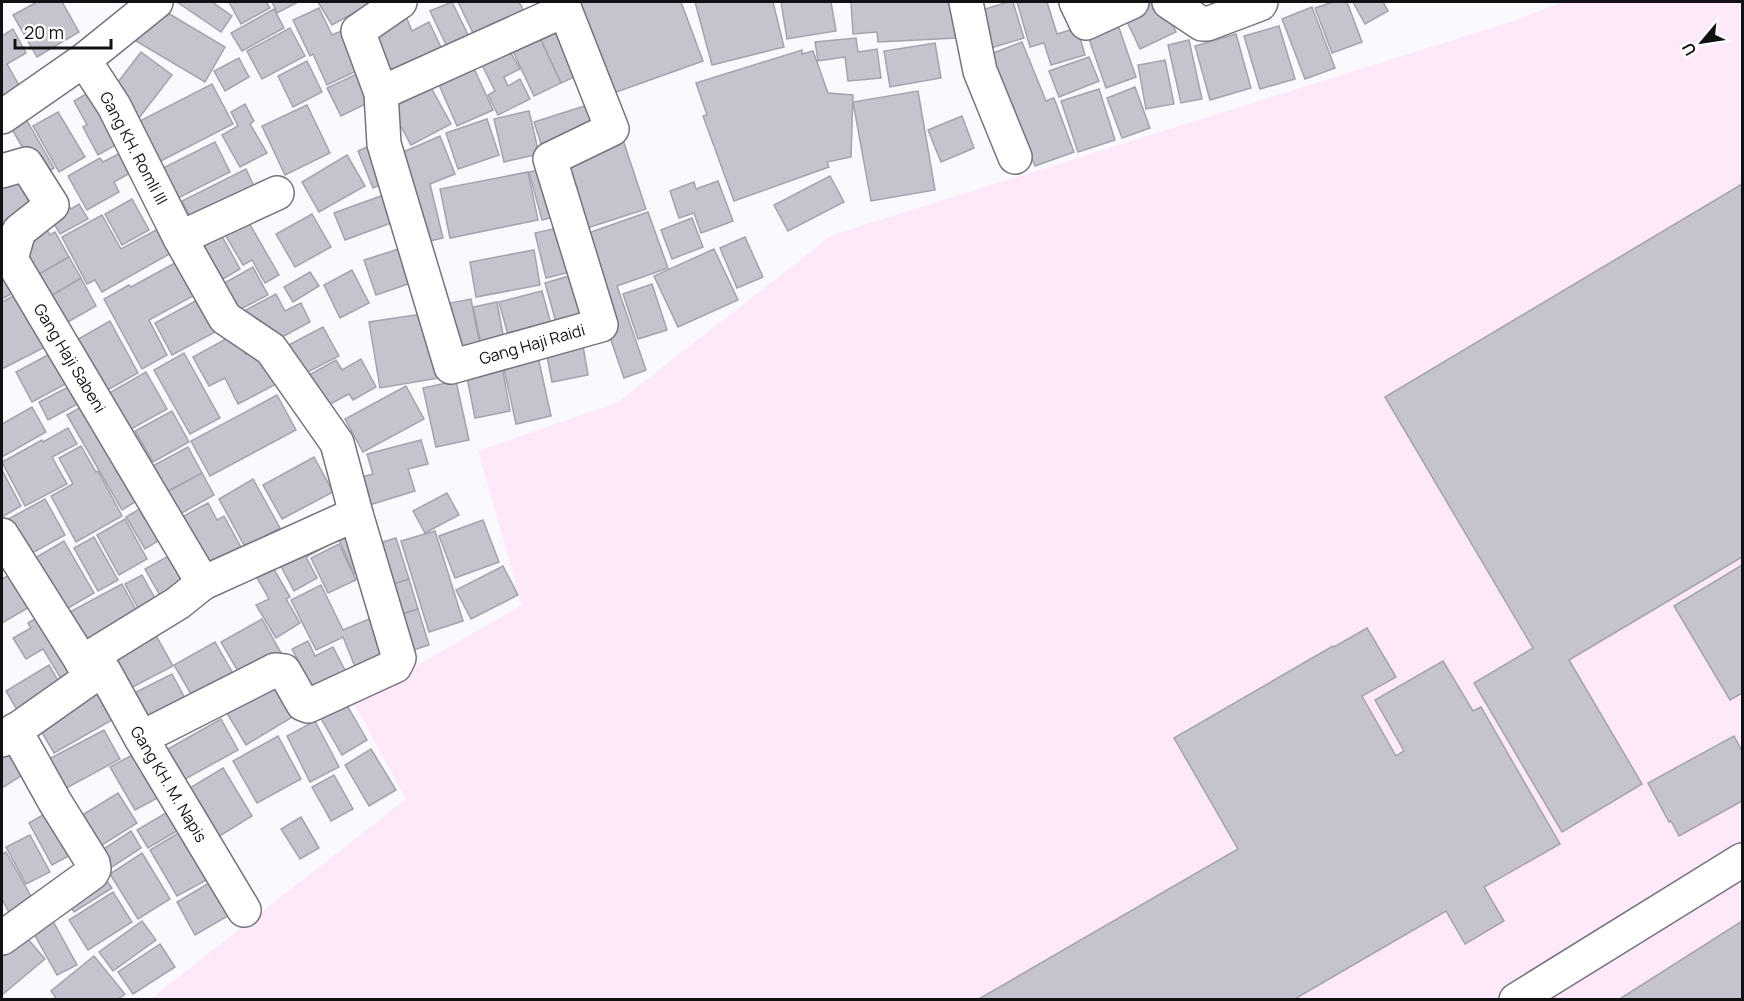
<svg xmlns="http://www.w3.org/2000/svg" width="1744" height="1001" viewBox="0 0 1744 1001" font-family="Manrope,sans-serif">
	<rect width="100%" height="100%" fill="#faf9fe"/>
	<polygon fill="#fde9fa" points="1563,2 1742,2 1742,999 149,1000 406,799 353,702 522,605 478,451 618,402 832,235 1507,23"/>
	<g fill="#c5c4ce" stroke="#a4a3ad" stroke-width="1.5">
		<polygon points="37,2 62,2 79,32 37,57 13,15"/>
		<polygon points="177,2 212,2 232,16 221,32"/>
		<polygon points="229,2 266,2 270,8 241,24"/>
		<polygon points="272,2 298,2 277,13"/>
		<polygon points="318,2 373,2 332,25"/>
		<polygon points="452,2 470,39 448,49 430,11"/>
		<polygon points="458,2 519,2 526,15 476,39"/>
		<polygon points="575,2 681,2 703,61 608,95"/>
		<polygon points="695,2 773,2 784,47 712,65"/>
		<polygon points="781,2 831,2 836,31 787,39"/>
		<polygon points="851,2 955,2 957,38 878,42 877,32 853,34"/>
		<polygon points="1008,2 1013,2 1024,38 981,51 969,14"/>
		<polygon points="1017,2 1047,2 1057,34 1077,28 1085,55 1051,65 1044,43 1030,47"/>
		<polygon points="1150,2 1162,2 1176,32 1140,49 1124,15"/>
		<polygon points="1333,2 1347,2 1362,42 1332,53 1315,8"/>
		<polygon points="1353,2 1383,2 1388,11 1365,24"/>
		<polygon points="156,6 225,47 205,82 136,41"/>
		<polygon points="1312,7 1335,68 1305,79 1282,19"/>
		<polygon points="319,8 332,35 346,29 365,67 327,85 313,54 310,56 293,20"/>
		<polygon points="274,9 284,28 242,51 231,33"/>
		<polygon points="405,14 412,31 429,22 447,60 379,77 361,32"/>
		<polygon points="563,25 585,72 561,83 539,36"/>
		<polygon points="1118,25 1136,77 1106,88 1088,36"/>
		<polygon points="1279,26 1295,79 1260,89 1244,36"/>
		<polygon points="290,28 305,56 262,79 247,51"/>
		<polygon points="13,29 26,53 7,64 24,94 2,107 2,36"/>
		<polygon points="1236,34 1251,88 1210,100 1195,46"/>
		<polygon points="539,36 561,83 534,96 512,49"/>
		<polygon points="856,38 858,52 877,49 881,78 848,81 845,57 818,61 815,42"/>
		<polygon points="1189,40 1202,99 1181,103 1168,45"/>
		<polygon points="1022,42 1046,101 1054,98 1074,152 1035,166 1017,119 980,58"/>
		<polygon points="935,43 941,78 890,87 884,51"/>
		<polygon points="802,50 802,54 813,51 828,93 853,95 851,157 827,162 829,167 734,201 703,116 707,115 696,83"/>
		<polygon points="141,52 172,75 139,118 108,95"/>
		<polygon points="511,53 520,69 504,77 508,86 520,79 530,99 498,115 488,95 495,91 482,65"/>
		<polygon points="1089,57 1099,81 1059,97 1049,71"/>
		<polygon points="239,58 249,77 225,91 214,71"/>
		<polygon points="1165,60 1174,104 1146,109 1138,65"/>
		<polygon points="307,61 322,92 293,107 278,76"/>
		<polygon points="471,62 493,110 457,126 436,78"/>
		<polygon points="365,70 378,98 341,116 327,88"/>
		<polygon points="428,82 451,124 411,145 388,103"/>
		<polygon points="212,84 233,124 157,163 136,123"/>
		<polygon points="1135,87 1150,128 1122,138 1107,98"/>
		<polygon points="1099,89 1115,140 1078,152 1061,101"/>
		<polygon points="93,90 128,138 98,155 83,127 87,125 74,101"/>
		<polygon points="918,91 935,190 871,201 853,102"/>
		<polygon points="594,103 603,130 543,150 534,122"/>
		<polygon points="245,104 254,121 250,124 267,153 240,167 222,135 238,126 231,112"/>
		<polygon points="307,105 330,153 285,175 262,126"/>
		<polygon points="529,111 539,154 504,162 494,119"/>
		<polygon points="22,112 54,168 40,177 7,121"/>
		<polygon points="58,112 85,157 59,172 33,126"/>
		<polygon points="962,116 974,148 941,162 928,130"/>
		<polygon points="487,119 499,155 458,169 446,133"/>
		<polygon points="440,136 455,174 430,184 443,238 417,244 401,153"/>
		<polygon points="622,137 646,209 578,231 554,159"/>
		<polygon points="215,142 230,172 172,201 157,171"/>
		<polygon points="374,144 389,181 373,188 358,151"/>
		<polygon points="128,149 139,168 114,182 119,192 87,210 68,176 100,158 103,162"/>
		<polygon points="347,155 365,186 319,212 302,182"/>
		<polygon points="26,167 49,206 2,250 2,181"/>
		<polygon points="551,167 564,214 542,220 529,172"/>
		<polygon points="246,169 258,195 195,226 182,201"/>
		<polygon points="528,172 538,220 450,238 440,189"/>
		<polygon points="830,176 844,202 788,231 774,205"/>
		<polygon points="718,181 733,221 701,233 694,213 679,218 670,191 694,182 696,189"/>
		<polygon points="1742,184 1742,557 1569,660 1642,784 1562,832 1474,683 1533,648 1385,397"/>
		<polygon points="389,193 399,220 345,240 334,213"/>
		<polygon points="132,199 149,230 122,245 105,214"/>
		<polygon points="67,203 71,209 79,204 88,219 60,234 52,220"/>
		<polygon points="648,212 668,268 617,286 646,370 624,378 593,288 580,236"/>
		<polygon points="244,214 279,275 265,283 252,260 243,265 221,228"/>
		<polygon points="312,214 331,247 295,267 276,234"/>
		<polygon points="102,215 121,249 158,229 171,253 102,292 95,280 87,284 62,237"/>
		<polygon points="692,218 703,247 672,259 661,230"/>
		<polygon points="42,221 50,235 55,232 69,257 27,281 18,235"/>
		<polygon points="567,226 578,270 546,278 535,233"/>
		<polygon points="217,227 240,269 211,286 187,243"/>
		<polygon points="745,237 763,277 737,288 720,248"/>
		<polygon points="402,248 414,282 376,295 364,260"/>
		<polygon points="714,249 738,300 678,327 654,276"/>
		<polygon points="534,250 540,285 476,297 470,262"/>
		<polygon points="69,257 81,278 39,303 27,281"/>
		<polygon points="184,258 202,291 149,320 167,355 142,369 104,299 129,285 131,287"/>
		<polygon points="253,267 268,295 231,314 217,287"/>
		<polygon points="2,270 22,288 2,299"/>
		<polygon points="352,270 369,303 340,318 324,285"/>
		<polygon points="310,272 319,286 293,302 284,287"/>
		<polygon points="582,272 596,322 559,333 545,283"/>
		<polygon points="81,278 96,306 54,330 39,303"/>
		<polygon points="652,284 667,330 638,339 623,294"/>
		<polygon points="542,291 554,335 511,346 499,302"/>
		<polygon points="19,293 49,345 2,369 2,302"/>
		<polygon points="276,294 285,311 301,303 310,322 269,344 242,312"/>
		<polygon points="201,298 219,330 172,355 155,323"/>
		<polygon points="471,299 481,351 449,357 439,305"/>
		<polygon points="497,302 505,345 482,349 473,307"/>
		<polygon points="428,313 439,378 380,388 369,322"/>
		<polygon points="110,321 138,373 95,397 66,346"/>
		<polygon points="323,327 339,356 294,379 279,350"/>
		<polygon points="235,334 246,355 262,346 280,382 238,404 225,378 209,386 193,357"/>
		<polygon points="582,340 588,375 552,382 545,346"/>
		<polygon points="57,350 73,380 32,402 16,372"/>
		<polygon points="537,352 551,416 516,424 502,360"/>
		<polygon points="184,353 220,418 190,434 154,370"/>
		<polygon points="361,359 376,387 353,400 349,394 317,411 300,380 336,360 342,370"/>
		<polygon points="501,360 510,411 475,418 465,367"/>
		<polygon points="146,372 167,409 124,433 104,396"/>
		<polygon points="456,381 469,440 436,447 423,388"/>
		<polygon points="76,383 85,400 48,420 39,402"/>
		<polygon points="406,386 424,419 363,452 345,419"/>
		<polygon points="277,395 296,430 210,476 191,441"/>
		<polygon points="88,403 143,497 122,510 67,415"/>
		<polygon points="32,407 46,432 2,457 2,424"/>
		<polygon points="172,411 189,442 153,462 135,431"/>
		<polygon points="68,428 77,444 52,457 67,484 25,506 2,462 42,440 43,442"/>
		<polygon points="421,440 428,464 408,469 415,491 363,507 355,479 373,474 367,454"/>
		<polygon points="81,446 96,472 98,471 122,516 76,542 51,496 73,484 59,458"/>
		<polygon points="188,447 202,473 159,496 145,470"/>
		<polygon points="314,457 333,492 282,519 263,485"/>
		<polygon points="2,470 21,506 2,517"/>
		<polygon points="202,473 214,495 171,519 159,496"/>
		<polygon points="253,479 280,528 245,547 219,499"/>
		<polygon points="447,493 459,515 425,533 413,511"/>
		<polygon points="45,499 65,535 23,558 3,522"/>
		<polygon points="153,501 171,533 145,549 126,517"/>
		<polygon points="208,503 217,520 224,516 243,551 203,573 180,518"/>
		<polygon points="125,519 147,559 119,575 97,535"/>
		<polygon points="483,520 499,562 455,578 439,536"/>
		<polygon points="328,529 334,542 306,557 317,578 294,591 274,553"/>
		<polygon points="348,530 366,569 354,574 337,535"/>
		<polygon points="435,531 463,621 429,632 401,541"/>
		<polygon points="94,537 118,580 98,591 74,548"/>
		<polygon points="396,538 409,579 381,588 367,547"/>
		<polygon points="64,541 94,593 58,614 28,562"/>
		<polygon points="339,544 356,580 328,593 311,558"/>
		<polygon points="174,553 190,583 162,599 145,569"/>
		<polygon points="268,559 290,597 286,599 300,623 276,638 256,605 269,599 252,569"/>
		<polygon points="1742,565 1742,693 1730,700 1674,606"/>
		<polygon points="503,566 518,595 471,619 456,590"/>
		<polygon points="20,569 38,602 2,623 2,579"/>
		<polygon points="142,575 162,611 145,621 125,584"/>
		<polygon points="409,579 418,609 390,618 381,588"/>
		<polygon points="122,584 140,617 82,648 64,615"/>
		<polygon points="321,585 343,630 376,616 393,658 358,674 343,637 316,650 291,600"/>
		<polygon points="418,609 429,645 401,654 390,618"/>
		<polygon points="46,612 81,671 63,682 43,649 26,659 13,638 31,628 28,623"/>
		<polygon points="262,619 284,658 243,680 221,642"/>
		<polygon points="1367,628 1396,677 1362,696 1396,756 1404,751 1375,700 1443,661 1473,711 1481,707 1560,844 1484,887 1504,921 1465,944 1446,911 1293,1000 977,1000 1238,849 1174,738 1333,646 1334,647"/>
		<polygon points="153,630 173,666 125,691 106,656"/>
		<polygon points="308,641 315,656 333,647 349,678 313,696 297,666 300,664 292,649"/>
		<polygon points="215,642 239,684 198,706 174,665"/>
		<polygon points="49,665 63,689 20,715 6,691"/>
		<polygon points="275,673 299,713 246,745 222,705"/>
		<polygon points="172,674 188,704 146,725 130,695"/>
		<polygon points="109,684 126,712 54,753 37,724"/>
		<polygon points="340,693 367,740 342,755 315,708"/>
		<polygon points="221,719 238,750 176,784 159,754"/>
		<polygon points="315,721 339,767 310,782 287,736"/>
		<polygon points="104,730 120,759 61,791 45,761"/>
		<polygon points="278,736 301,779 257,803 233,761"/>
		<polygon points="1734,736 1742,751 1742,801 1679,836 1671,821 1669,822 1648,783"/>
		<polygon points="371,749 396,790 369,806 345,765"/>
		<polygon points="11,751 24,774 2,788 2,756"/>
		<polygon points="138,752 163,795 135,810 110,767"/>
		<polygon points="223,768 252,816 210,842 180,794"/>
		<polygon points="334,775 353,809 331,821 312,787"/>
		<polygon points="118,793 137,823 91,852 71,822"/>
		<polygon points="53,809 76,852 52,865 29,823"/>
		<polygon points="171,810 182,828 148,848 137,830"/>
		<polygon points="301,817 319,848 300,859 281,829"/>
		<polygon points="185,829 212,877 177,896 150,850"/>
		<polygon points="131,831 141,848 106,871 96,854"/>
		<polygon points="30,835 50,872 26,884 6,847"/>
		<polygon points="6,852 36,905 12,918 2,899 2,854"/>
		<polygon points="142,853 170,899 138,919 110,874"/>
		<polygon points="102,874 112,888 74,912 64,897"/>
		<polygon points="219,877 238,910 195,935 177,902"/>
		<polygon points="113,892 132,922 88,950 69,920"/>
		<polygon points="48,912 77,965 57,975 28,923"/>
		<polygon points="142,921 156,940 113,971 99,952"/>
		<polygon points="1742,921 1742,1000 1618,1000"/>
		<polygon points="21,931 45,959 3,994 2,992 2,947"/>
		<polygon points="160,944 175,967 133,994 118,972"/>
		<polygon points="94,956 125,994 117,1000 57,1000 51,991"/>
	</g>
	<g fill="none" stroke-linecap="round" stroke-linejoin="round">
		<defs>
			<g id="minor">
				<polyline points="400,2 358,31 381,93 384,144 451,367 601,325 550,159 612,129 562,2"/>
				<polyline points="966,2 980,71 1015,157"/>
				<polyline points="1076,2 1086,23 1132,2"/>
				<polyline points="1169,2 1202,24 1207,24 1260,4 1261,2"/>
				<polyline points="84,60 114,106 180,238 225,318 271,349 337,443 356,514 399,658 395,666 308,706 303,704 284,671 275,670 141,738"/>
				<polyline points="381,93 565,10"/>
				<polyline points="2,117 84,60 156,2"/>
				<polyline points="2,171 26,164 52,205 19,231 11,259 203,583"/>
				<polyline points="180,238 277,193"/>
				<polyline points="2,535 82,662 90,678"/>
				<polyline points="82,662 178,603 203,583 356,514"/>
				<polyline points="2,740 90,678 104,671 141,738 244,910"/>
				<polyline points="2,938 92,873 94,869 93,863 55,802 15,730"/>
				<polyline points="1516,1000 1742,860"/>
			</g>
		</defs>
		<use href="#minor" stroke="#75737d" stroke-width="36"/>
		<use href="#minor" stroke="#fff" stroke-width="33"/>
	</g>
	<g text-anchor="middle" stroke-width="4.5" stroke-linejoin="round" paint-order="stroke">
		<g font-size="16" fill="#111114" stroke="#fff">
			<text transform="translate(134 148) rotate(62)" y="6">Gang KH. Romli III</text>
			<text transform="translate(532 344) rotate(-16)" y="6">Gang Haji Raidi</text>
			<text transform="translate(70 358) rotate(59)" y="6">Gang Haji Sabeni</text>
			<text transform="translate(169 784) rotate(59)" y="6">Gang KH. M. Napis</text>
		</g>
	</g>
	<rect width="1744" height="1001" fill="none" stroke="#111114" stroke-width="6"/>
	<g transform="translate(1702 42) rotate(241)" stroke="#ffffff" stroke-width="4.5" paint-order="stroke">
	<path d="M0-4.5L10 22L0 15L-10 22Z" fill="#111114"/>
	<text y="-9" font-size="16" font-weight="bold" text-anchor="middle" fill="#111114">U</text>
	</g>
	<path d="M15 39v9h96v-9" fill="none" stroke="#111114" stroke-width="3"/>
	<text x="24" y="39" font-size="18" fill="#111114" stroke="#ffffff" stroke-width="4.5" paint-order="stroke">20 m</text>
</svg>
